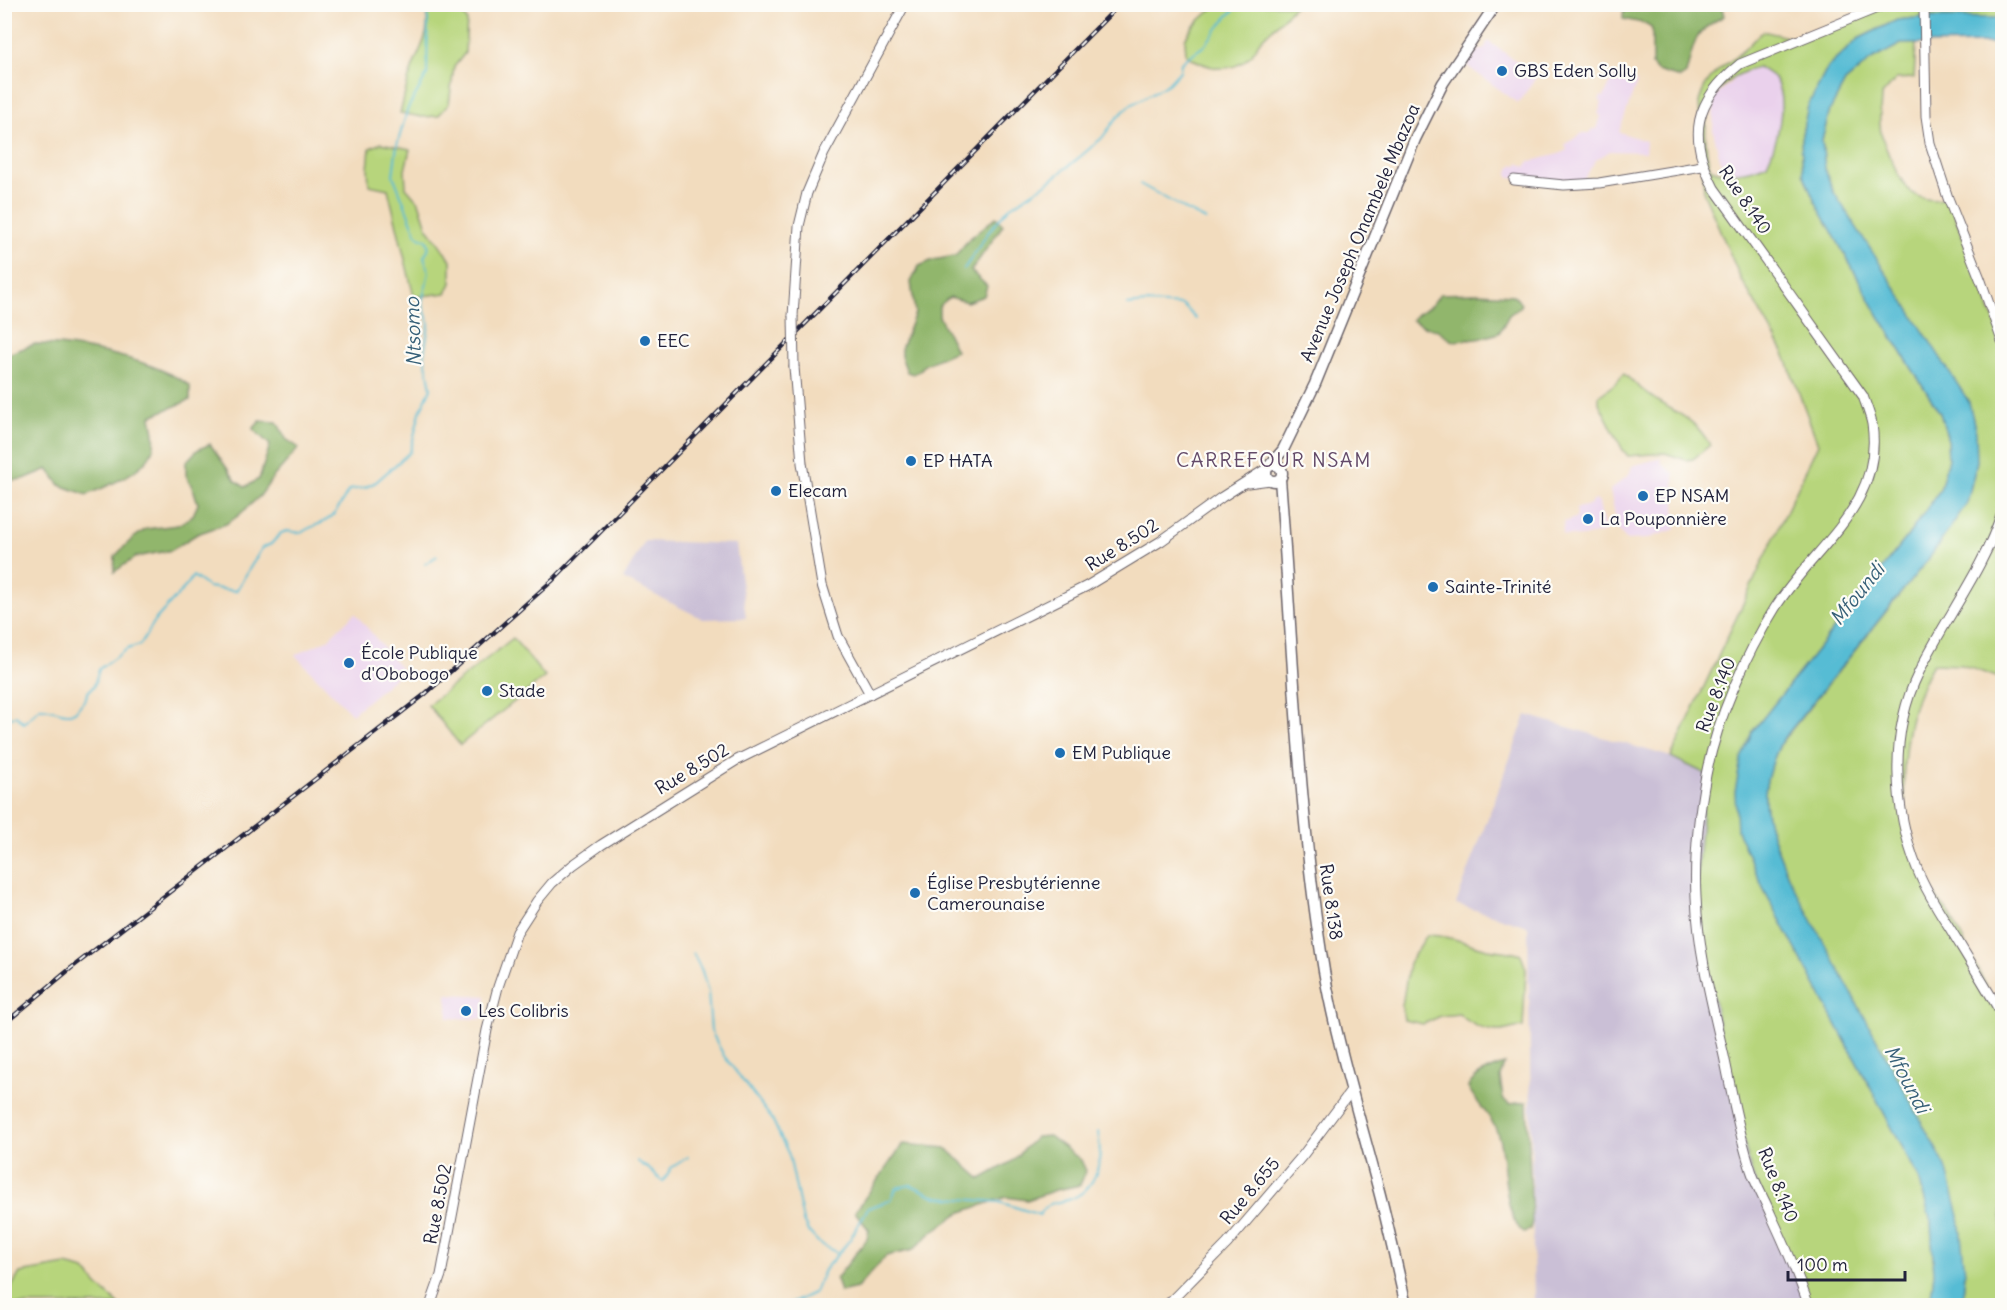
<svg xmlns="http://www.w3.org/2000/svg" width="2007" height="1310" viewBox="0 0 2007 1310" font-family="Delius,sans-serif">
	<rect width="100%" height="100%" fill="#fdfcf7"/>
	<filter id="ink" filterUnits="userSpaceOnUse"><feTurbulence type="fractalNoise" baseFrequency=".0167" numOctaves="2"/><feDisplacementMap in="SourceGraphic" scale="12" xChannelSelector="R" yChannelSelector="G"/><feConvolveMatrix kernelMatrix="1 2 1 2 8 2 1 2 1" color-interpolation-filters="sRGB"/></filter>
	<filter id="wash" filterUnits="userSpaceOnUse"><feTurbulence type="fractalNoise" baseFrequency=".008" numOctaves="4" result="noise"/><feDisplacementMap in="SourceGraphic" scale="24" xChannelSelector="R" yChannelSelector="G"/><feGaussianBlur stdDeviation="1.35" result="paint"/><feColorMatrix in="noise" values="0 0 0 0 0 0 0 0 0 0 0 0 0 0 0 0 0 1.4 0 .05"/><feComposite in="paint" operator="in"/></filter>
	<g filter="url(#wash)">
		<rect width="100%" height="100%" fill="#f2dcbe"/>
		<g fill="#ead1ec">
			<polygon points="1488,41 1537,76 1518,103 1467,66 1478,50 1484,49"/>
			<polygon points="1807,41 1793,162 1730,184 1722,167 1713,131 1714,98 1736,77 1764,64"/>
			<polygon points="1614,75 1637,82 1619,132 1646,141 1645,152 1610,151 1596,160 1582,182 1508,177 1508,172 1513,164 1517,166 1519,163 1526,167 1530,160 1532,161 1559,154 1567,150 1565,144 1583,133 1589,133 1592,129 1597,129 1601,116 1598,114 1602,102 1599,101 1601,96 1604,97"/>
			<polygon points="1661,458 1662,464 1674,473 1676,529 1646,539 1627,540 1618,530 1610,490 1629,475 1632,466"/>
			<polygon points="1596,500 1599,503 1605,532 1582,537 1562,535 1564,520 1565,522 1577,517 1576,508 1591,505 1591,502"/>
			<polygon points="355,613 403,671 352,714 295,655 327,640"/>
			<polygon points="447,994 486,996 482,1019 448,1018"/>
		</g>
		<g fill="#cabfd6">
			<polygon points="645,541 736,544 746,618 703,619 623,579"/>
			<polygon points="1526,715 1671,757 1706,774 1809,1305 1534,1305 1528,926 1456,904"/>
		</g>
		<g fill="#b7d57c" stroke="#6c7c5c" stroke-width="1.5" fill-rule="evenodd">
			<path d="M426,5h30l11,15 -2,33 -11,14 -5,37 -11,12 -16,1 -22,-4c4,-13 6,-28 11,-41 10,-29 20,-34 15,-67z"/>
			<path d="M1216,5v-1l79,1c-10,13 -24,24 -35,36 -4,5 -6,12 -11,16 -20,19 -42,11 -63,-2l-1,-16 8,-13z"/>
			<path d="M1887,5h115v13l-77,-1 -28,3 -39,19 -30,28 -20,39 -7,33 2,34 11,26 65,117 61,97 7,23 1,23 -8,31 -33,47 -155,195 -15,98 26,58 156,290 12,44 3,51 -4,32h-121l-58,-134 -22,-90 -34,-185 11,-122 -35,-17 147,-313 -34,-91 -44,-76 -36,-84 -5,-91c7,-25 16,-29 35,-44 11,-8 19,-18 29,-27l36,9zM1758,67c5,3 12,6 16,11 15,21 3,65 -7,86 -16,7 -41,13 -57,4 -11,-48 -4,-86 48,-101z"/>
			<path d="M1916,43l-2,35 -18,1 -15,17c0,9 -2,18 -1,28 0,11 6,25 11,35 12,28 23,47 57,39l54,143v338l-40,-14 -29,-1c-30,50 -36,116 -22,173 5,18 14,38 22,55 5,10 14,17 19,26 17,33 32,66 50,97v290h-40l3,-32 -177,-397c-9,-24 -22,-50 -23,-75 -1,-21 8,-41 16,-58l151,-189 35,-51 10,-42 -144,-270 -8,-22 -3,-29 8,-30 15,-28 26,-22 30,-16z"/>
			<polygon points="381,143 410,149 405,170 406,187 419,202 427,227 451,260 451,283 446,293 414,297 388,189 369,185 368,169 370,148"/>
			<path d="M1624,374c9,8 19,17 29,24 25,17 41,19 57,47l-17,14 -7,1 -21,-7 -37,3 -5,-6 -24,-47v-7l18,-14z"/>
			<polygon points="513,638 545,677 460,745 428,705"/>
			<path d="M1427,935c22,0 40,9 61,14 11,2 22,2 33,6l5,14 -3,58c-9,0 -17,4 -24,4 -17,0 -29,-7 -40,-17l-18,2 -18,8 -19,-4 -2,-14 7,-43z"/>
			<polygon points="66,1265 85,1270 97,1285 120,1305 5,1305 12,1286 20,1273"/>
		</g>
		<g fill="#91b66c" stroke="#5a6c54" stroke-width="1.5">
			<path d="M1721,4l3,12c-32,17 -29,25 -38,58l-6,4 -23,-7 -5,-6v-36l-5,-5 -24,-5 1,-14z"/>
			<polygon points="996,217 1003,225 971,271 987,286 984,296 967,302 950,297 939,306 939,316 956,351 924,365 920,371 913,374 907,372 901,356 901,349 915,313 911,282 919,266 933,260 955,256 969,239"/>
			<polygon points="1477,293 1513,295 1520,302 1521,306 1509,315 1499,333 1478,339 1453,341 1437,330 1423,326 1412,320 1417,314 1432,305 1440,294"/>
			<path d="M35,344c43,0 121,16 155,42v14l-39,16c1,9 5,20 3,29 -4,25 -45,40 -67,50l-27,-10 -12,-16 -24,10 -19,2v-126z"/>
			<polygon points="260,421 277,422 286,439 299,448 274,476 260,496 238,516 226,524 197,534 172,550 136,557 114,572 115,556 132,539 146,529 178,525 193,515 198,504 194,491 186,475 186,462 197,450 210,444 236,481 245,487 259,479 270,445 253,429"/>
			<path d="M1504,1064l-4,13 3,22 6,5 18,-2 5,120 -2,7 -6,4c-22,-16 -17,-72 -26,-98 -6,-20 -21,-30 -30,-48 7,-13 23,-19 36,-23z"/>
			<polygon points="1049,1136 1081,1160 1086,1171 1080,1185 1056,1190 1027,1200 1006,1197 959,1213 932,1232 913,1250 886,1256 857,1288 840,1292 836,1279 867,1239 869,1230 855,1212 903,1144 946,1148 981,1179 1011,1162 1036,1137"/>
		</g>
		<path fill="#56bcd4" stroke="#3c6f88" stroke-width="1.5" d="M1925,17l77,1v25l-101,1 -30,16 -26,22 -15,28 -8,30 3,29 8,22 136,211 7,30 1,29 -10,42 -35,51 -151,188c-8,18 -17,38 -16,59 1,25 14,51 23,75l158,291 13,49 6,57 -3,32h-32l4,-32 -3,-51 -12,-44 -156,-290 -26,-58 -2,-38 6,-33 11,-27 155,-195 33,-47 8,-31 -1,-23 -7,-23 -61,-97 -65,-117 -11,-26 -2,-34 7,-33 20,-39 30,-28 39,-19z"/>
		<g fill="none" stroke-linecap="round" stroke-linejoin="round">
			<g stroke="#56bcd4" stroke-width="2">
				<polyline points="1131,105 1168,84 1180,71 1181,63 1184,60 1204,46 1226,18 1240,4"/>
				<polyline points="1140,184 1183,208"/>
				<polyline points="1184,209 1206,220"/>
				<polyline points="964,269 990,230 1009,208 1050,181 1081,156 1102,138 1116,119 1129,106"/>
				<polyline points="1127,305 1146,303 1183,305 1196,319"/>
				<polyline points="425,564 437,556"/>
				<path d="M4,718l12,-2 8,7 16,-15c13,-1 22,8 35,4l11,-14 1,-5 7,-7 5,-17 28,-20 13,-4 16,-26 31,-34 6,-9 15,11 28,4 26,-43 9,-4 10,-11 6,-2 14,2c10,-8 22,-8 31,-17 7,-7 12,-18 17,-26l15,-2 12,-6 34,-30 10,-40 11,-24 -7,-35 5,-29 -7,-22 7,-30 -5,-15c4,-7 6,-9 3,-17l-8,-3 -3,-4 -23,-58 4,-30 11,-37 19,-33 1,-63 3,-8"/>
				<polyline points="693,953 702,971 708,992 711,1031 724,1056 772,1119 789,1155 803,1221 808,1231 820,1244 838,1253"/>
				<polyline points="637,1161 649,1169 663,1182 671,1168 688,1157"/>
				<path d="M786,1306l29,-14 9,-22 25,-29 19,-33 23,-8 5,-12 15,-3 26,12 62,5 41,13c9,-15 13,-11 28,-15 30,-10 35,-40 30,-68"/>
			</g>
		</g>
	</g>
	<g filter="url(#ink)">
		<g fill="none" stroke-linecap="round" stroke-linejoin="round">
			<defs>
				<g id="secondary">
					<polyline points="1924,4 1926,116 1930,143 1948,198 1981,281 2002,341"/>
					<polyline points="1514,180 1564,185 1599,183 1702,166"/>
					<polyline points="793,316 799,226 807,193 824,153 905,4"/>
					<polyline points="794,367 802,463 822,585 838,636 870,694"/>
					<polyline points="1248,483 1270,480"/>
					<path d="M2002,512c-18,57 -57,106 -83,160 -30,61 -26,137 -1,199 8,20 21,40 33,59 17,28 35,57 51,85"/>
					<polyline points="430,1306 441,1275 487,1030 498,987 517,932 537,901 552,883 573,865 601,845 737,760 1087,586 1161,541 1222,497 1266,469"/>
					<polyline points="1166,1306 1227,1244 1303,1155 1351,1091"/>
					<path d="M1809,1306c-11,-31 -24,-61 -38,-91 -6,-15 -15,-29 -20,-45 -12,-35 -19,-77 -27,-114 -12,-52 -26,-105 -28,-159 -2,-39 3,-84 10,-122 11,-56 39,-119 69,-167 39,-62 109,-102 97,-184 -2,-10 -6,-19 -9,-28l-149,-208c-27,-52 -20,-87 26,-124l147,-60"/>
				</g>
				<g id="primary">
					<circle cx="1274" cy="473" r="8"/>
					<polyline points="1270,465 1283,450 1315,384 1415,139 1443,83 1496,4"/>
					<path d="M1280,479c13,163 17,329 44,492 13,73 36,148 55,220 10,38 18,76 27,115"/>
				</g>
			</defs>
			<use href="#secondary" stroke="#6b6369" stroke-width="11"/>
			<use href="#primary" stroke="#6b6369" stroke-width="13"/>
			<use href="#secondary" stroke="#fff" stroke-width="9"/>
			<use href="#primary" stroke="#fff" stroke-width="10"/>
			<defs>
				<polyline id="rail" points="4,1024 70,969 424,695 553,580 1120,4"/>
			</defs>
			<use href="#rail" stroke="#22223b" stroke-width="4.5"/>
			<use href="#rail" stroke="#fdfcf7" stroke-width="2" stroke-dasharray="7" stroke-linecap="butt"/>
			<defs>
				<polyline id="secondary-bridge" points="793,316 794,367"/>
			</defs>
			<use href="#secondary-bridge" stroke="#6b6369" stroke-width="11" stroke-linecap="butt"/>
			<use href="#secondary-bridge" stroke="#fff" stroke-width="9"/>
		</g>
	</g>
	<g fill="#1f6fb2" stroke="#fdfcf7" stroke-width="2">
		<circle cx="1502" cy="71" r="6"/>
		<circle cx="645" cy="341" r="6"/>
		<circle cx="911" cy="461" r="6"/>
		<circle cx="776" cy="491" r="6"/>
		<circle cx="1643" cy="496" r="6"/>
		<circle cx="1588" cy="519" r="6"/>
		<circle cx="1433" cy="587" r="6"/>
		<circle cx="349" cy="663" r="6"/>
		<circle cx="487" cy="691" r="6"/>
		<circle cx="1060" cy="753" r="6"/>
		<circle cx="915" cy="893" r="6"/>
		<circle cx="466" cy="1011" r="6"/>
	</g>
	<g text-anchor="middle" stroke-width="4.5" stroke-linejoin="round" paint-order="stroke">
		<g font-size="18" fill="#22223b" stroke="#fdfcf7" text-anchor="start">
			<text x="1514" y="77">GBS Eden Solly</text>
			<text x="657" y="347">EEC</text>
			<text x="923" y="467">EP HATA</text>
			<text x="788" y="497">Elecam</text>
			<text x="1655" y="502">EP NSAM</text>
			<text x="1600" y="525">La Pouponnière</text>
			<text x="1445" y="593">Sainte-Trinité</text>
			<text x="361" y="659">École Publique<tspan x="361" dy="21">d'Obobogo</tspan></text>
			<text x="499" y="697">Stade</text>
			<text x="1072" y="759">EM Publique</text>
			<text x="927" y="889">Église Presbytérienne<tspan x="927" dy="21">Camerounaise</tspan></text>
			<text x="478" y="1017">Les Colibris</text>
		</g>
		<g font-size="18" fill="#22223b" stroke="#fdfcf7">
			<text transform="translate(1745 200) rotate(56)" y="6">Rue 8.140</text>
			<text transform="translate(1360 233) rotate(-67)" y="6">Avenue Joseph Onambele Mbazoa</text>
			<text transform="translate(1122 545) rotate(-32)" y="6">Rue 8.502</text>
			<text transform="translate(1716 695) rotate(-69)" y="6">Rue 8.140</text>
			<text transform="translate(692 769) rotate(-31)" y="6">Rue 8.502</text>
			<text transform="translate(1331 902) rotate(82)" y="6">Rue 8.138</text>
			<text transform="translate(1778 1185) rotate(68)" y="6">Rue 8.140</text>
			<text transform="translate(1250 1191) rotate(-50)" y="6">Rue 8.655</text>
			<text transform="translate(438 1204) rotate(-79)" y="6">Rue 8.502</text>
		</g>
		<g font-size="20" font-style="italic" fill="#376078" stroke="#fdfcf7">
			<text transform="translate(413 332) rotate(-92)" y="7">Ntsomo</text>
			<text transform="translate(1857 594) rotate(-51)" y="7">Mfoundi</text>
			<text transform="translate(1907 1079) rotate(62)" y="7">Mfoundi</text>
		</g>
		<g font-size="20" letter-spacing="1.5" fill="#634a69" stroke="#fdfcf7">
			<text x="1274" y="467">CARREFOUR NSAM</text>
		</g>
	</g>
	<rect width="2007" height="1310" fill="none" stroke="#fdfcf7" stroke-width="24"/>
	<path d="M1788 1271v9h117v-9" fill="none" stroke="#22223b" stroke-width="3"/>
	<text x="1797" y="1271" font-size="18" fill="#22223b" stroke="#fdfcf7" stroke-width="4.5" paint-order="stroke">100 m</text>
</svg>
